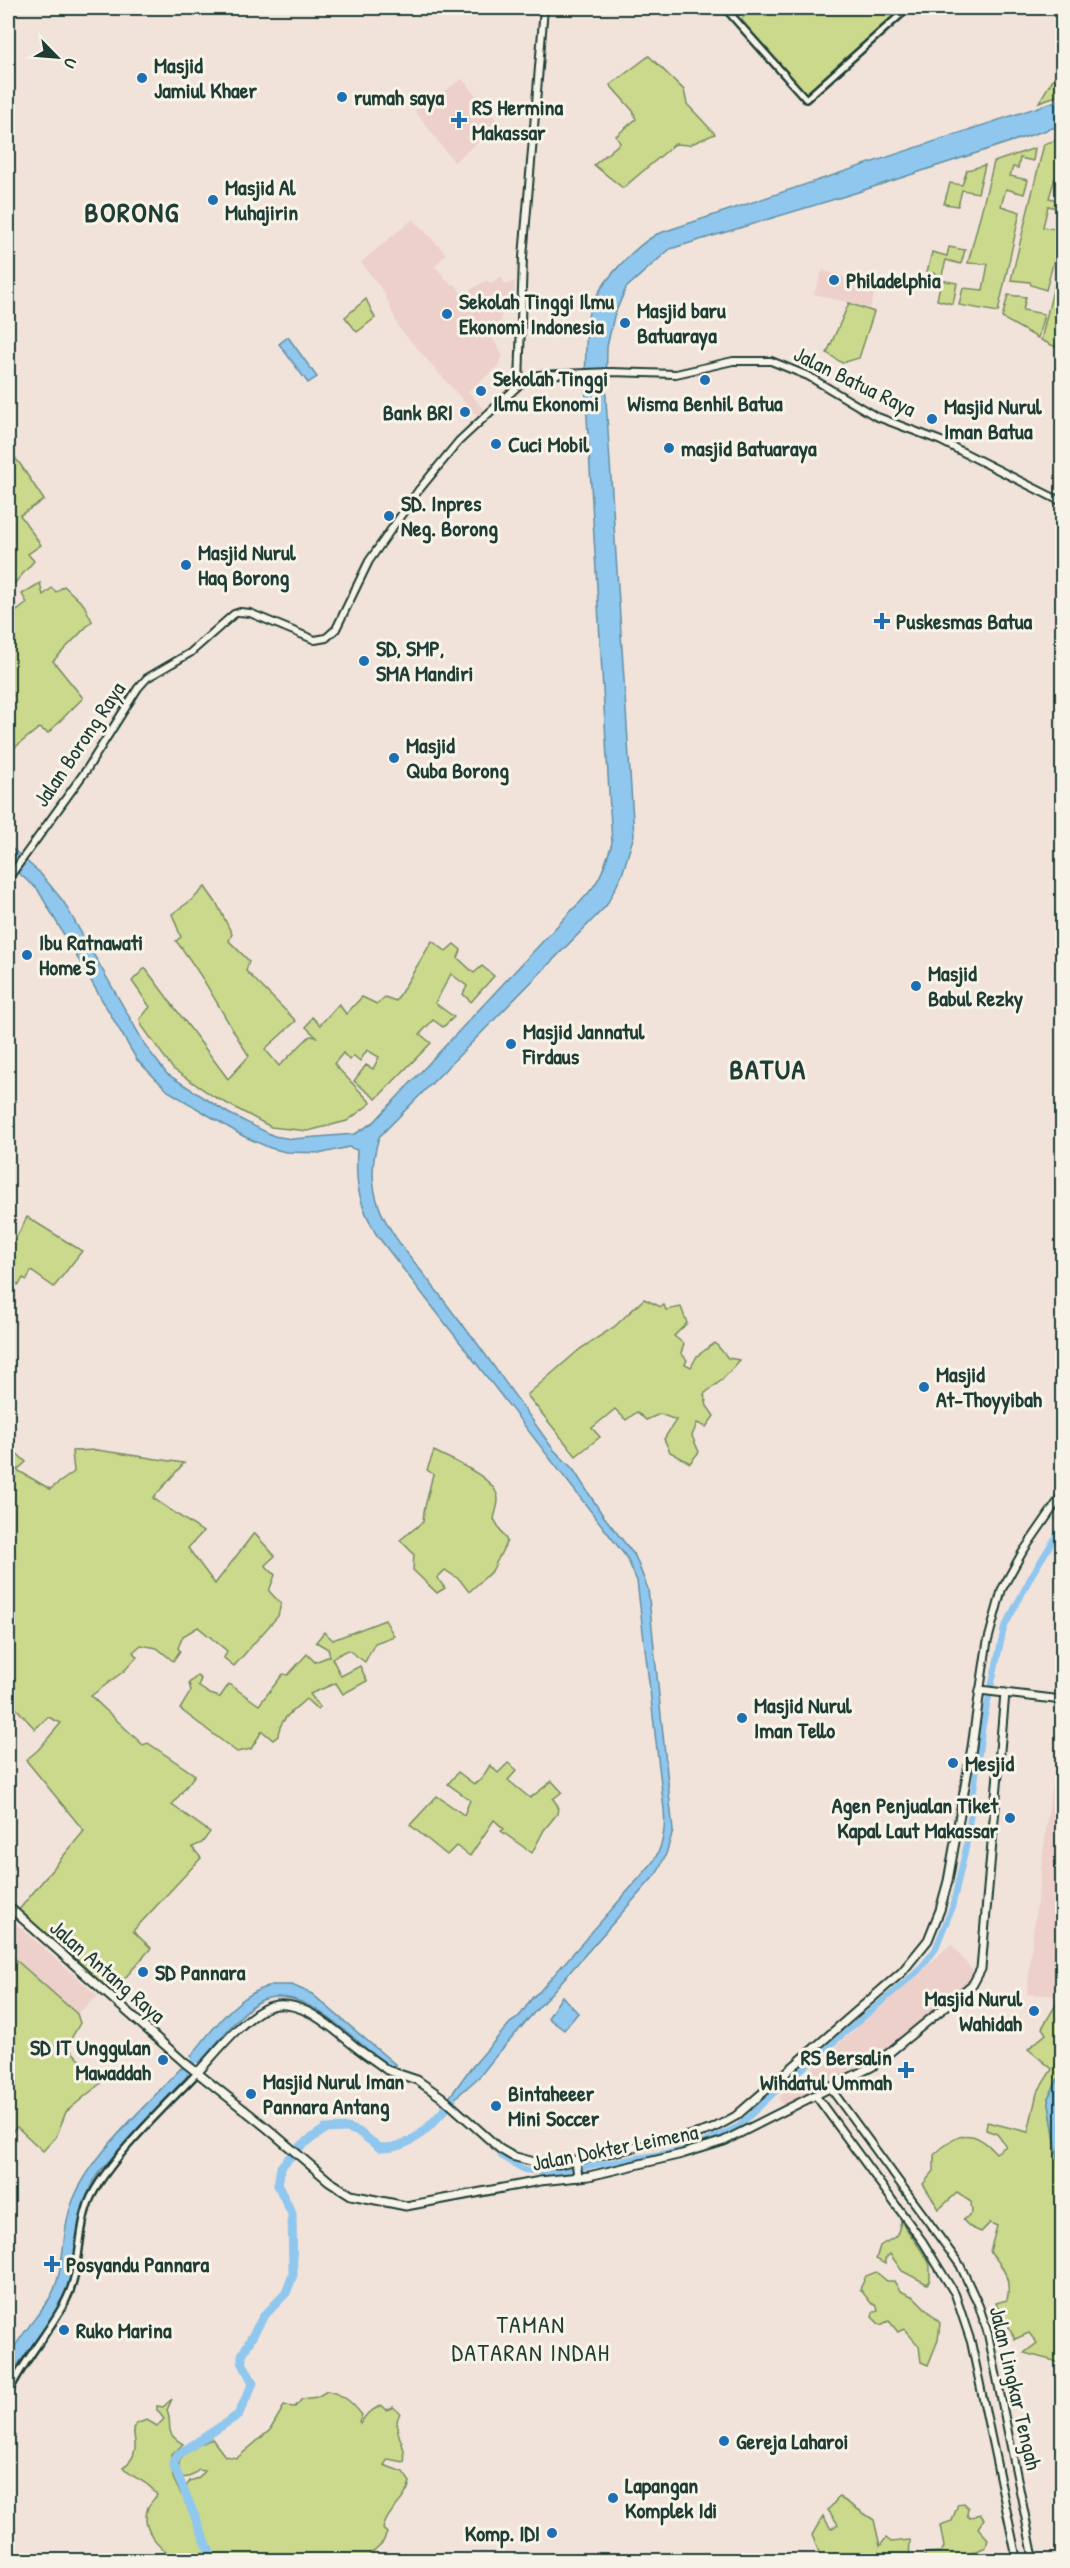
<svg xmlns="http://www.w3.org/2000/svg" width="1070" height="2568" viewBox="0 0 1070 2568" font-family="'Patrick Hand',sans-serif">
	<rect width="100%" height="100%" fill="#f2e3da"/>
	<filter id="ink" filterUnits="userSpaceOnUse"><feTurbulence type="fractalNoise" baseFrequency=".0167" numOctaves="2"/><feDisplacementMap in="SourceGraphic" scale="12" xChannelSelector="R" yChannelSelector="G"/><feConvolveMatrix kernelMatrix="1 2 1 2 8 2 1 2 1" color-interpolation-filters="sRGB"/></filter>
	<g filter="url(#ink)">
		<g fill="#ecd0c9">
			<polygon points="462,79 500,124 454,162 415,111"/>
			<polygon points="413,219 446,254 435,266 451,285 455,284 462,295 487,280 490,283 501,277 505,285 515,281 514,304 503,303 500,325 495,324 487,329 503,356 499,362 500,365 468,391 484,410 478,417 399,328 384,293 361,262"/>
			<polygon points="823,270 876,290 870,308 814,294"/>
			<polygon points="1062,1704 1062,1996 1027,1994 1032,1941"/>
			<polygon points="8,1918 8,1917 98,1996 77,2014 8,1953"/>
			<polygon points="951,1944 976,1975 888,2049 785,2108 778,2098"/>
		</g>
		<g fill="#cbd98d" stroke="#758b60" stroke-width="1.5">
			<polygon points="754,8 905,8 807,95 740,20"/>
			<polygon points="649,56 684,90 687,104 715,134 689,145 675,144 623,188 594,165 620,143 616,136 636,119 633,111 610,85"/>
			<polygon points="1062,64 1062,94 1039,102"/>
			<polygon points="1062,138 1062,179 1055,178 1049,198 1062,201 1062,209 1048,206 1043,227 1062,230 1046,290 1031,285 1030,282 1011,280 1044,144"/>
			<polygon points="1035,148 1033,161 1020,158 1018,168 1013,167 1010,176 1028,180 1024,194 1006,189 1001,206 1020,212 998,312 959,305 963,288 983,290 988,264 968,263 994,162"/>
			<polygon points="985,165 978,193 962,190 958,206 944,204 950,183 962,185 967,170"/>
			<polygon points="949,247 965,250 961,264 946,260 942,275 927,272 932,252 947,256"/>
			<polygon points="1062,252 1062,350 1041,340"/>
			<polygon points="941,280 957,283 953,304 937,300"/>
			<polygon points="1008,295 1026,297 1023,310 1044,314 1038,338 1002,318"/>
			<polygon points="366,299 375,318 357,332 345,317"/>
			<polygon points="849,303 874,312 859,358 842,363 827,353"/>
			<polygon points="8,449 20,464 44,500 20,515 41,545 28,554 34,561 8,591"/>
			<polygon points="40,583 43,595 52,588 56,592 64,586 84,605 92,621 53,661 83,698 48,733 39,728 8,753 8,608 13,605 17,611 27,603 22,594"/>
			<path d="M205,887l12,17 15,30 -3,7 20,20 -3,10 50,50 -31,28 14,17 31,-30 6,1 -10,-10 6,-10 8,8 19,-21 7,10 16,-17 15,7 8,-7 11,4 36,-60 14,10 8,-7 7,6 -3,8 16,15 8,-7 12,10 -23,26 -8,-8 4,-8 -16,-12 -16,29 19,14 -11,10 -10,-7 -13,14 11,9 -55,56 -22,-18 12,-16 7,4 6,-12 -12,-7 -7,11 -6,-5 -5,4 -6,-7 -9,11 37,39 -24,18 -39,10 -37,-4 -58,-31 -40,-27 -31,-43 -2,-7 10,-12 -18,-26 13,-13 83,111 21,-23c-25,-38 -44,-79 -73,-115l5,-4 -9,-23 21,-15z"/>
			<polygon points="27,1217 82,1251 54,1287 31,1271 27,1280 23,1278 19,1285 12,1282 15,1274 8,1270 8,1253"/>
			<polygon points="644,1299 661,1307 664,1305 666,1310 681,1307 687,1323 674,1336 684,1344 681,1353 687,1360 685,1364 691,1367 697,1356 715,1343 728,1358 740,1360 722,1380 704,1394 707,1406 714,1416 706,1427 697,1423 692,1436 699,1452 690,1463 670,1452 664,1439 676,1420 660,1414 646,1420 637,1412 626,1420 615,1409 592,1428 600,1437 576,1456 527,1395 580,1349 614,1327"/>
			<polygon points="12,1449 26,1462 17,1470 50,1489 74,1472 72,1451 97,1450 184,1463 153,1498 203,1532 188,1548 215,1584 254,1533 275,1556 265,1565 275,1575 269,1591 281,1604 278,1616 234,1666 224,1658 227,1651 198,1627 183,1636 178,1648 180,1651 173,1661 157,1648 141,1645 133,1652 137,1657 124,1671 91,1696 143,1745 148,1743 195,1775 172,1805 210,1832 202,1843 192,1847 201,1858 133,1931 151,1948 112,1993 65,1948 66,1943 51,1940 18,1911 84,1831 26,1760 38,1750 61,1723 48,1717 35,1729 15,1707 8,1702 8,1453"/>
			<path d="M434,1451c17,9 64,27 64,49 0,6 -3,13 -4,19l13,22 -15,30 -23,21 -9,-12 -15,-10 -8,8 8,10 -8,5 -24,-23 1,-16 -14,-14 23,-18 1,-11 9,-37 -6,-4z"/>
			<path d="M385,1620l9,16 -19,7 -10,19 -17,-12 -16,8 9,18 19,-10 7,15 -24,13 -7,-11 -26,11 10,13 -3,2 -11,-10c-11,10 -27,20 -28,37l-5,4 -11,-9 -11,18 -14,3 -57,-43 11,-18 -2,-8 8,-7 4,3 -3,7 12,8 10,3 9,-13 30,21 24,-31 5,1 19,-21 8,8 15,-6 -2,-7 -12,-7 8,-10 9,8z"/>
			<polygon points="508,1763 517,1770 508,1780 530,1798 552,1781 562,1792 553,1799 558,1806 557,1814 544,1830 532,1853 501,1831 504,1829 494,1820 470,1856 456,1846 447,1855 410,1825 437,1796 464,1815 470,1800 448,1784 458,1772 474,1784 481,1780 490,1765 498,1773"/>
			<polygon points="8,1953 77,2014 80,2023 67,2046 101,2083 66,2112 56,2137 43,2151 17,2127 8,2136"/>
			<path d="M1062,2002v70l-14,26 14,84v181l-38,-10 13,-10 -8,-10 -14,6 -19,-36 11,-3c5,-21 -4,-33 -17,-49l7,-25 -7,-3 -9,9 -11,-5 -7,-7 9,-7 -1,-11 -14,-9 -18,16 -16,-25 11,-13v-16c23,-22 38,-29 62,-2l10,-7 -9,-12 -11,-4 1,-8 41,10 9,-39 15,-24 -24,-20 18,-15 -4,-6 15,-25z"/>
			<path d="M901,2221l25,36 4,8v15l-3,4 -25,-13 -12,-17 -5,5v5l-9,-5 4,-13c14,-10 17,-5 21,-25z"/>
			<polygon points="876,2272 887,2281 894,2281 900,2291 914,2297 940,2323 938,2340 928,2365 921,2362 919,2346 904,2329 898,2332 889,2321 880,2325 872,2317 873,2312 878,2310 877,2306 871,2303 860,2289 866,2276"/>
			<path d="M327,2391c16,3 25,11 35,24l-3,6 1,2 8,-10 13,-8 6,5 6,-3 7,6c-10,18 8,31 4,49l-16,-3 -4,6 19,7 7,10c-4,20 -23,28 -27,47l4,4 -4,9 -19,18h-188c-15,-13 -37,-29 -28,-53 2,-4 7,-9 9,-12 -9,-15 -24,-15 -34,-28 15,-9 13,-23 10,-39l5,-5 9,-3 10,6 7,-7 -7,-9v-4l6,1 9,-8 -5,11c7,18 -5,21 16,34l-11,11 1,23 8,16 9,-13 9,-3 6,-7 -6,-1 -10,7 -8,1c-10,-24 13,-31 31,-39l13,17 12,2 33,-28 14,-24 11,1 7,-8 15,-2z"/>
			<polygon points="839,2497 874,2520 880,2546 886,2538 891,2542 910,2540 909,2560 822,2560 812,2535 823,2516 831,2529 838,2524 828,2510"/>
			<polygon points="963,2503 968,2508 967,2515 970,2518 980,2514 984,2519 978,2528 988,2539 986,2547 968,2555 970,2560 955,2560 952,2556 949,2560 926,2560 924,2556 926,2553 941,2552 944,2547 940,2525 952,2521 958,2504"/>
		</g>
		<g fill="#90c7ee" stroke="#6390a4" stroke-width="1.5">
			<path d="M1062,99v26l-207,68 -185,56 -44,39 -12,28 -7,31 -1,53 28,435 -12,40 -16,31 -227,231c-21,66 16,99 53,148 14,17 25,35 40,51l81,113 20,20 29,45 33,42 13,33 25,242 -7,23 -9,19 -162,184 -15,19 -28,25 -3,-3 18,-25 43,-50c17,-9 17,-25 29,-31l109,-124c15,-17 18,-37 16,-59l-27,-228 -10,-23 -251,-324c-17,-31 -21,-49 -19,-84l-8,-3 -26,6 -37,-1 -16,-4 -27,-12 -75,-45 -31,-31 -99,-170 -30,-26v-19l32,28 23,28 84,147 20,26 61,39 46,23 18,3 63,-5 19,-12 199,-213c25,-23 29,-34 39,-66l-27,-460c1,-15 0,-64 5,-74 10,-26 44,-62 67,-75z"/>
			<polygon points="288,337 317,377 308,383 279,344"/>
			<path d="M272,1985h20l20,9 84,71 -4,4c-34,-23 -88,-89 -132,-68 -17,8 -47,47 -61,62l-8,-7c22,-27 46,-62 81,-71z"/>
			<polygon points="562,1996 578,2013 564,2030 548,2018"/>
			<path d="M181,2068l7,7 -89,97c-26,40 -18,76 -33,118 -11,30 -40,62 -58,88 -1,-5 -2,-13 0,-18 3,-14 34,-49 43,-64 16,-31 9,-66 23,-98 19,-45 73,-93 107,-130z"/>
			<polygon points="1062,2072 1062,2182 1048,2098"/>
		</g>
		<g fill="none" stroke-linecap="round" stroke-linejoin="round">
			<g stroke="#90c7ee" stroke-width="6">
				<polyline points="180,2077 199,2055"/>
				<polyline points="501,2156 524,2170 547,2173 690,2149 739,2126 773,2094 918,1971 935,1950 952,1908 966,1848 983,1724 1004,1628 1032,1575 1062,1526"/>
			</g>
			<path stroke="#90c7ee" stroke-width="9" d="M213,2560l-40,-96 6,-10 59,-39 15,-32 -11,-21v-7l21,-38 23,-24 7,-18 -1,-61 -14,-29 3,-18 17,-19 27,-19 22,-1 12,4 21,16c34,1 52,-24 72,-47"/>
			<defs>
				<g id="tertiary">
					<polyline points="725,8 806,99 908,8"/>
					<path d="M8,2394c15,-34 41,-61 58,-94 15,-29 11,-63 21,-93 12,-39 80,-102 110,-134"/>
				</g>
				<g id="secondary">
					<polyline points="519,385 523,257 544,8"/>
					<polyline points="8,879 87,769 138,688 147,678 190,653 234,614 240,612 250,613 315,640 326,638 336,629 369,561 418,491 459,441 519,385 538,375 611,372 676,374 733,361 771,361 808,376 875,416 941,441 1062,502"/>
					<polyline points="980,1690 987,1644 1002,1589 1022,1553 1062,1495"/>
					<polyline points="831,2089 960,2265 979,2306 988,2334 1034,2560"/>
					<polyline points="816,2096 923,2242 955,2294 971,2342 1017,2560"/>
				</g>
				<g id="primary">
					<polyline points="8,1906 185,2063 267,2128 329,2181 351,2195 406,2206 540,2181 589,2176 682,2154 724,2141 873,2066 973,1984 981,1969 1005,1693"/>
					<path d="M197,2073c20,-21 41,-50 67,-64 33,-17 70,21 93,39 10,8 20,14 30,22l30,10 26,18 57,51 12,7 26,7 21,1 137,-30 16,-5 24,-13 166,-144 26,-32 12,-30 8,-29 24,-134 8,-57 82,10"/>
					<polyline points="576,2160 578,2177"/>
				</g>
			</defs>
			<use href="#tertiary" stroke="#1f3d34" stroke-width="10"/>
			<use href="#secondary" stroke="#1f3d34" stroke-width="10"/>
			<use href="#primary" stroke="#1f3d34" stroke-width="11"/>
			<use href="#tertiary" stroke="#f7f3e8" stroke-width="5"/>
			<use href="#secondary" stroke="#f7f3e8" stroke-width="6"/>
			<use href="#primary" stroke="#f7f3e8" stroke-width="7"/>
		</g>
	</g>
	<g fill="#1f6fb2" stroke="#f7f3e8" stroke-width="2">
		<circle cx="142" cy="78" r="6"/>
		<circle cx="342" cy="97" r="6"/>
		<path d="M456 111h6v6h6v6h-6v6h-6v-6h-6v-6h6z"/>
		<circle cx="213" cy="200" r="6"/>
		<circle cx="834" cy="280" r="6"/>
		<circle cx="447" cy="314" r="6"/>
		<circle cx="625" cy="323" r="6"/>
		<circle cx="705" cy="380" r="6"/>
		<circle cx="481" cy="391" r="6"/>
		<circle cx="465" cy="412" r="6"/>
		<circle cx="932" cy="419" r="6"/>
		<circle cx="496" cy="444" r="6"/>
		<circle cx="669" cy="448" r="6"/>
		<circle cx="389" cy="516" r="6"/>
		<circle cx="186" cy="565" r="6"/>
		<path d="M879 612h6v6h6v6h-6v6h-6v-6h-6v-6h6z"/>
		<circle cx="364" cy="661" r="6"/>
		<circle cx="394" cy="758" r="6"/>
		<circle cx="27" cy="955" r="6"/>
		<circle cx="916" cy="986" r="6"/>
		<circle cx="511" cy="1044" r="6"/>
		<circle cx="924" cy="1387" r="6"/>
		<circle cx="742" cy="1718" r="6"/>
		<circle cx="953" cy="1763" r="6"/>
		<circle cx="1010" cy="1818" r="6"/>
		<circle cx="143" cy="1972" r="6"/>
		<circle cx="1034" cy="2011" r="6"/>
		<circle cx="163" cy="2060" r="6"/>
		<path d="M903 2061h6v6h6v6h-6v6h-6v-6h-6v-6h6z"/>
		<circle cx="251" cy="2094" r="6"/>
		<circle cx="496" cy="2106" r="6"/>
		<path d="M49 2255h6v6h6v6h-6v6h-6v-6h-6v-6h6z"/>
		<circle cx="64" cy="2330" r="6"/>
		<circle cx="724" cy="2441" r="6"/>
		<circle cx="613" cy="2498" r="6"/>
		<circle cx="552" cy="2533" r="6"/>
	</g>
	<g text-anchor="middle" stroke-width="6" stroke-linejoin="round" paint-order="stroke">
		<g font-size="22" font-weight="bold" fill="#1f3d34" stroke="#f7f3e8" text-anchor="start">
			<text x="154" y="73">Masjid<tspan x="154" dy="25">Jamiul Khaer</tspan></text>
			<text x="354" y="105">rumah saya</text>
			<text x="472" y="115">RS Hermina<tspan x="472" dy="25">Makassar</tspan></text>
			<text x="225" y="195">Masjid Al<tspan x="225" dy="25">Muhajirin</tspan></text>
			<text x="846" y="288">Philadelphia</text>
			<text x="459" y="309">Sekolah Tinggi Ilmu<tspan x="459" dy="25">Ekonomi Indonesia</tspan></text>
			<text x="637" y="318">Masjid baru<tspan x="637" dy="25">Batuaraya</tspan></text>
			<text x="493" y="386">Sekolah Tinggi<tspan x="493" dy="25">Ilmu Ekonomi</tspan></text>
			<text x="705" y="411" text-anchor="middle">Wisma Benhil Batua</text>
			<text x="944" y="414">Masjid Nurul<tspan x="944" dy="25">Iman Batua</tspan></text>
			<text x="453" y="420" text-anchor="end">Bank BRI</text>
			<text x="508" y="452">Cuci Mobil</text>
			<text x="681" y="456">masjid Batuaraya</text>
			<text x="401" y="511">SD. Inpres<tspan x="401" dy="25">Neg. Borong</tspan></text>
			<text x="198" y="560">Masjid Nurul<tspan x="198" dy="25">Haq Borong</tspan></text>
			<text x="896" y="629">Puskesmas Batua</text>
			<text x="376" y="656">SD, SMP,<tspan x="376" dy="25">SMA Mandiri</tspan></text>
			<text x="406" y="753">Masjid<tspan x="406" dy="25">Quba Borong</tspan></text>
			<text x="39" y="950">Ibu Ratnawati<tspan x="39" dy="25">Home'S</tspan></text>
			<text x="928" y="981">Masjid<tspan x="928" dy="25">Babul Rezky</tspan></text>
			<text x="523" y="1039">Masjid Jannatul<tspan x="523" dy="25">Firdaus</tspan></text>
			<text x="936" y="1382">Masjid<tspan x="936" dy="25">At-Thoyyibah</tspan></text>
			<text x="754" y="1713">Masjid Nurul<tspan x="754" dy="25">Iman Tello</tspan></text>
			<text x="965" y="1771">Mesjid</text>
			<text x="998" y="1813" text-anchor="end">Agen Penjualan Tiket<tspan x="998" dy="25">Kapal Laut Makassar</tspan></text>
			<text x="155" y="1980">SD Pannara</text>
			<text x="1022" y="2006" text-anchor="end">Masjid Nurul<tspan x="1022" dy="25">Wahidah</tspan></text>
			<text x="151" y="2055" text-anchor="end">SD IT Unggulan<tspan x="151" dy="25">Mawaddah</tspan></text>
			<text x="892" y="2065" text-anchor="end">RS Bersalin<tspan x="892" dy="25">Wihdatul Ummah</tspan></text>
			<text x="263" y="2089">Masjid Nurul Iman<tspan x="263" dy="25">Pannara Antang</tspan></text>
			<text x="508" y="2101">Bintaheeer<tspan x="508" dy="25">Mini Soccer</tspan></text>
			<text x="66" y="2272">Posyandu Pannara</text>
			<text x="76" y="2338">Ruko Marina</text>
			<text x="736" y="2449">Gereja Laharoi</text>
			<text x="625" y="2493">Lapangan<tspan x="625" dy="25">Komplek Idi</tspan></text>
			<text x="540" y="2541" text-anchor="end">Komp. IDI</text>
		</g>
		<g font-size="22" fill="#1f3d34" stroke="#f7f3e8">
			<text transform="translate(855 381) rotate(26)" y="8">Jalan Batua Raya</text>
			<text transform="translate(79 744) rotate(-56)" y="8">Jalan Borong Raya</text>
			<text transform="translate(108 1971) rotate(41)" y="8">Jalan Antang Raya</text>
			<text transform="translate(615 2147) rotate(-11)" y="8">Jalan Dokter Leimena</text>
			<text transform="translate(1016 2388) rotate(77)" y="8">Jalan Lingkar Tengah</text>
		</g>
		<g font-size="24" letter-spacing="1.5" fill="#1f3d34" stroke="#f7f3e8">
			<text x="531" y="2333">TAMAN<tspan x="531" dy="28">DATARAN INDAH</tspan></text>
		</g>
		<g font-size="28" font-weight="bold" letter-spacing="1.5" fill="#1f3d34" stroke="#f7f3e8">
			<text x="132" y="222">BORONG</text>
			<text x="768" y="1079">BATUA</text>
		</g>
	</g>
	<rect width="1070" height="2568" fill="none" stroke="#f7f3e8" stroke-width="30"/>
	<rect x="15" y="15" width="1040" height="2538" fill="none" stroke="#1f3d34" stroke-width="2" filter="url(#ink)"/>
	<g transform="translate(57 57) rotate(115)" stroke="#f7f3e8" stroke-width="4.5" paint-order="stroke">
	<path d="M0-4.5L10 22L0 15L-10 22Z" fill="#1f3d34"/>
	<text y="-9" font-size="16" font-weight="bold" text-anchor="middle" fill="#1f3d34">U</text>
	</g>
</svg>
